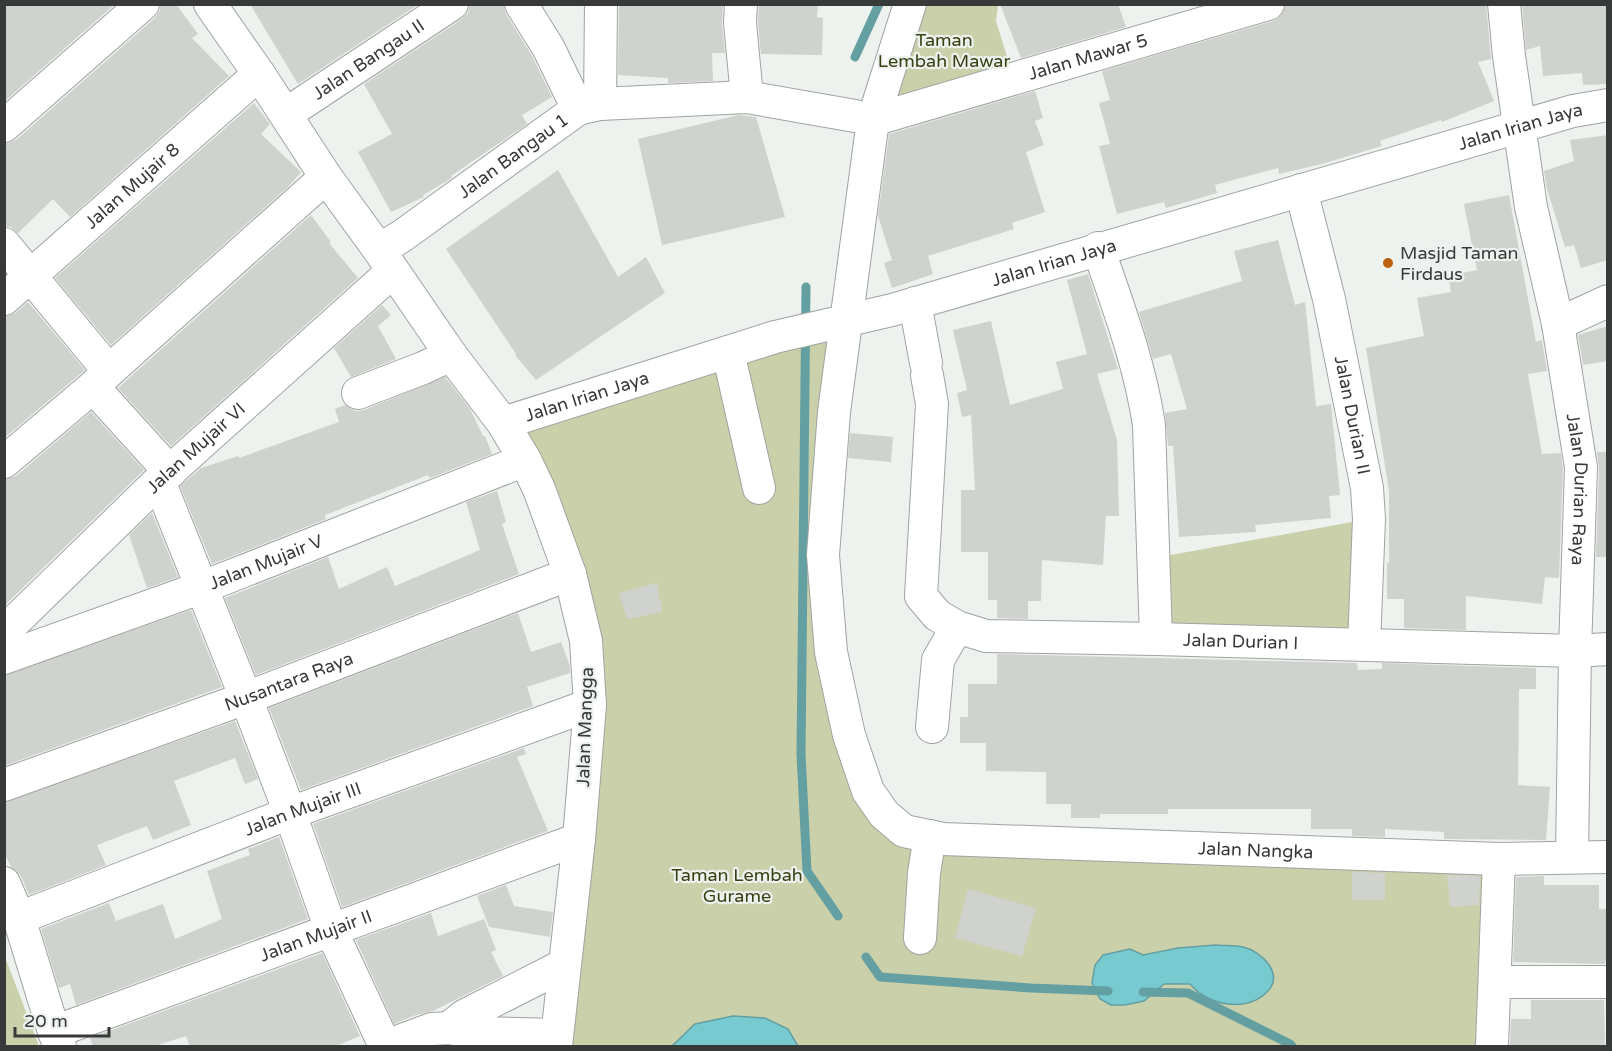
<svg xmlns="http://www.w3.org/2000/svg" width="1612" height="1051" viewBox="0 0 1612 1051" font-family="'Varela Round',sans-serif">
	<rect width="100%" height="100%" fill="#edf2ef"/>
	<g fill="#c9d0aa">
		<polygon points="910,5 998,5 996,21 1014,79 873,120"/>
		<polygon points="844,321 823,555 849,735 904,831 1499,859 1492,1046 556,1046 589,666 503,423"/>
		<polygon points="1369,519 1364,645 1156,639 1154,558"/>
		<polygon points="4,957 5,957 39,1046 5,1046"/>
	</g>
	<g fill="#77cacf" stroke="#649fa2" stroke-width="1.5">
		<path d="M1216,945c8,1 19,0 27,2 18,4 41,26 25,44 -21,22 -60,15 -78,-7h-26l-20,17 -19,4h-14l-11,-6 -8,-16 3,-18 8,-10 27,-6 13,6 35,-7z"/>
		<polygon points="733,1016 765,1018 788,1029 798,1046 672,1046 695,1024"/>
	</g>
	<g fill="none" stroke-linecap="round" stroke-linejoin="round">
		<g stroke="#649fa2" stroke-width="9">
			<polyline points="855,57 879,4"/>
			<polyline points="806,287 801,754 807,871 838,916"/>
			<polyline points="866,957 880,977 1031,988 1108,991"/>
			<polyline points="1143,992 1188,993 1290,1044 1292,1046"/>
		</g>
	</g>
	<g fill="#cfd2cd">
		<polygon points="4,4 115,4 4,102"/>
		<polygon points="160,4 176,4 198,34 192,38 229,76 70,217 53,199 18,233 11,227 4,226 4,144 16,140 155,18 160,10"/>
		<polygon points="250,4 419,4 298,84"/>
		<polygon points="470,4 503,4 506,14 532,56 552,97 522,115 527,124 451,176 452,178 423,195 424,197 391,212 358,152 392,134 364,84 462,19 468,13"/>
		<polygon points="619,4 723,4 722,25 725,53 712,53 713,81 668,83 668,78 618,75"/>
		<polygon points="759,4 818,4 817,17 823,18 822,55 761,54 758,23"/>
		<polygon points="1000,4 1118,4 1126,27 1021,58"/>
		<polygon points="1285,4 1486,4 1491,59 1478,62 1494,101 1442,122 1441,120 1380,141 1382,146 1322,164 1279,174 1278,168 1215,185 1217,193 1166,208 1164,202 1117,214 1099,146 1110,144 1099,103 1110,100 1102,71 1273,21 1281,16"/>
		<polygon points="1522,4 1608,4 1608,84 1583,85 1582,73 1543,76 1540,46 1526,50"/>
		<polygon points="1035,91 1043,118 1035,121 1044,145 1026,152 1045,212 1012,223 1014,229 928,256 933,274 892,288 884,263 892,260 878,216 889,134"/>
		<polygon points="254,103 270,124 261,134 301,172 289,186 111,345 55,278"/>
		<polygon points="739,115 756,117 785,217 662,245 638,139"/>
		<polygon points="1608,135 1608,260 1581,268 1574,245 1565,247 1547,189 1544,171 1574,161 1570,140"/>
		<polygon points="558,170 618,277 646,257 665,293 536,380 515,355 516,354 446,249"/>
		<polygon points="1509,195 1536,342 1542,340 1547,371 1528,374 1542,454 1561,453 1563,468 1559,578 1545,577 1542,604 1466,596 1466,630 1404,628 1404,599 1387,599 1387,563 1389,563 1389,491 1366,348 1424,336 1417,298 1451,292 1448,276 1477,270 1464,204"/>
		<polygon points="311,215 331,242 329,243 358,278 171,446 118,388"/>
		<polygon points="1278,240 1295,305 1305,302 1316,406 1331,404 1340,495 1329,496 1331,518 1255,525 1256,532 1179,537 1173,446 1168,446 1165,413 1187,409 1171,354 1153,359 1139,312 1242,281 1234,251"/>
		<polygon points="1088,274 1118,369 1097,374 1117,440 1119,516 1106,516 1103,565 1042,560 1041,601 1028,601 1028,619 997,618 997,600 988,600 988,552 961,552 961,490 975,490 971,415 962,417 957,393 967,390 953,330 991,321 1010,405 1063,389 1056,362 1087,354 1067,280"/>
		<polygon points="28,302 85,370 4,438 4,317 15,313"/>
		<polygon points="382,305 391,315 378,326 396,359 351,377 334,348"/>
		<polygon points="1608,326 1608,361 1583,365 1578,335"/>
		<polygon points="445,377 470,409 483,436 485,436 492,454 430,478 428,475 325,515 326,519 212,564 180,486 201,468 238,456 239,458 339,422 335,409 345,405 355,411 364,410"/>
		<polygon points="91,412 144,470 4,606 4,480 16,476"/>
		<polygon points="850,433 893,437 891,462 848,458"/>
		<polygon points="1597,452 1608,452 1608,557 1596,557 1599,468"/>
		<polygon points="497,491 506,522 502,524 519,574 256,675 225,598 328,557 339,589 387,567 395,586 480,550 466,502"/>
		<polygon points="152,513 178,577 147,588 129,535"/>
		<polygon points="657,583 662,612 627,619 619,593"/>
		<polygon points="191,610 222,687 4,766 4,675"/>
		<polygon points="518,613 531,652 561,642 570,666 570,673 527,687 533,706 301,790 269,708"/>
		<polygon points="997,654 1357,663 1358,670 1382,669 1382,663 1536,668 1536,689 1519,689 1518,785 1550,787 1546,840 1444,839 1444,832 1385,829 1385,837 1352,836 1352,829 1311,829 1311,809 1168,809 1168,814 1100,814 1100,818 1071,818 1071,804 1046,804 1046,772 986,771 986,743 960,743 960,717 968,717 968,684 997,684"/>
		<polygon points="235,721 258,779 245,784 235,758 174,781 191,825 153,840 147,826 97,845 106,865 29,895 21,876 11,867 4,852 4,802"/>
		<polygon points="524,748 526,754 517,757 548,831 342,907 313,824"/>
		<polygon points="279,837 308,919 76,1005 70,984 59,988 41,929 109,903 116,921 163,904 175,939 222,919 207,871 250,855 248,849"/>
		<polygon points="1352,872 1385,873 1385,900 1352,900"/>
		<polygon points="1447,875 1480,876 1479,905 1450,907"/>
		<polygon points="1544,876 1544,885 1599,885 1599,909 1608,909 1608,957 1606,957 1605,964 1513,962 1516,877"/>
		<polygon points="506,885 514,906 553,912 550,937 489,927 477,896"/>
		<polygon points="968,889 1036,908 1022,956 955,938"/>
		<polygon points="431,913 438,936 484,919 496,950 491,952 503,976 433,1011 413,1016 394,1024 356,940"/>
		<polygon points="322,953 360,1036 334,1047 190,1047 186,1036 152,1047 93,1047 90,1038"/>
		<polygon points="1531,1000 1604,1000 1605,1047 1510,1047 1511,1019 1531,1019"/>
	</g>
	<g fill="none" stroke-linecap="round" stroke-linejoin="round">
		<defs>
			<g id="minor">
				<polyline points="210,4 259,74 326,177 379,250 451,355 503,423 525,460 539,489 570,574 586,641 590,705 579,839 556,1046"/>
				<polyline points="521,4 548,47 578,109"/>
				<polyline points="741,4 740,23 747,97"/>
				<path id="s1" d="M910,4l-37,116 -39,292 -11,143 8,97 18,83 19,56 16,23 20,17 39,8 556,20 109,-2"/>
				<path id="s2" d="M1504,4l5,52 22,151 27,117 23,143 -6,184 -3,206"/>
				<polyline points="600,104 601,4"/>
				<path id="s3" d="M286,114l166,-110"/>
				<path id="s4" d="M873,120l395,-116"/>
				<polyline points="4,126 143,4"/>
				<path id="s5" d="M1301,190l28,109 38,189 2,31 -5,126"/>
				<polyline points="4,244 109,371"/>
				<path d="M1098,248c20,58 42,116 51,177l7,214"/>
				<path id="s6" d="M379,250l23,-14 176,-127 22,-5 147,-7 108,19"/>
				<path id="s7" d="M4,299l255,-225"/>
				<polyline points="915,303 926,363"/>
				<polyline points="1558,324 1608,301"/>
				<polyline points="728,352 759,488"/>
				<path id="s8" d="M927,375l5,29 -11,192 16,19 20,12 29,9 170,3 419,12 33,-2"/>
				<polyline points="93,387 170,472"/>
				<polyline points="358,393 423,368 451,355"/>
				<path id="s9" d="M503,423l272,-86 117,-27 681,-199 35,-6"/>
				<polyline points="4,462 93,387 109,371 326,177"/>
				<polyline points="159,481 246,698 290,813 331,930 385,1046"/>
				<path id="s10" d="M4,632l155,-151 234,-210"/>
				<path id="s11" d="M4,658l199,-71 322,-127"/>
				<polyline points="932,727 938,660 957,627"/>
				<path id="s12" d="M4,785l242,-87 324,-124"/>
				<polyline points="4,883 19,918 54,1032 60,1046"/>
				<path id="s13" d="M19,918l271,-105 300,-108"/>
				<polyline points="920,938 924,873 930,836"/>
				<polyline points="1495,982 1608,982"/>
				<polyline points="449,1028 464,1016 564,965"/>
				<path id="s14" d="M54,1032l525,-193"/>
				<polyline points="386,1046 432,1029 449,1028 476,1033 557,1035"/>
				<polyline points="1492,1046 1499,859"/>
			</g>
		</defs>
		<use href="#minor" stroke="#9fa4a1" stroke-width="34"/>
		<use href="#minor" stroke="#fff" stroke-width="32"/>
	</g>
	<circle fill="#bc5f0e" stroke="#edf2ef" stroke-width="2" cx="1388" cy="263" r="6"/>
	<g text-anchor="middle" stroke-width="4.5" stroke-linejoin="round" paint-order="stroke">
		<g font-size="18" fill="#393f11" stroke="#edf2ef">
			<text x="944" y="46">Taman<tspan x="944" dy="21">Lembah Mawar</tspan></text>
			<text x="737" y="881">Taman Lembah<tspan x="737" dy="21">Gurame</tspan></text>
		</g>
		<g font-size="18" fill="#383a39" stroke="#edf2ef">
			<text dy="6" stroke="none"><textPath href="#s4" startOffset="224">Jalan Mawar 5</textPath></text>
			<text dy="6" stroke="none"><textPath href="#s3" startOffset="99">Jalan Bangau II</textPath></text>
			<text dy="6" stroke="none"><textPath href="#s9" startOffset="1060">Jalan Irian Jaya</textPath></text>
			<text dy="6" stroke="none"><textPath href="#s6" startOffset="164">Jalan Bangau 1</textPath></text>
			<text dy="6" stroke="none"><textPath href="#s7" startOffset="171">Jalan Mujair 8</textPath></text>
			<text dy="6" stroke="none"><textPath href="#s9" startOffset="574">Jalan Irian Jaya</textPath></text>
			<text dy="6" stroke="none"><textPath href="#s9" startOffset="88">Jalan Irian Jaya</textPath></text>
			<text dy="6" stroke="none"><textPath href="#s5" startOffset="231">Jalan Durian II</textPath></text>
			<text dy="6" stroke="none"><textPath href="#s10" startOffset="266">Jalan Mujair VI</textPath></text>
			<text dy="6" stroke="none"><textPath href="#s2" startOffset="492">Jalan Durian Raya</textPath></text>
			<text dy="6" stroke="none"><textPath href="#s11" startOffset="279">Jalan Mujair V</textPath></text>
			<text dy="6" stroke="none"><textPath href="#s8" startOffset="555">Jalan Durian I</textPath></text>
			<text dy="6" stroke="none"><textPath href="#s12" startOffset="303">Nusantara Raya</textPath></text>
			<text transform="translate(585 727) rotate(-88)" y="6">Jalan Mangga</text>
			<text dy="6" stroke="none"><textPath href="#s13" startOffset="304">Jalan Mujair III</textPath></text>
			<text dy="6" stroke="none"><textPath href="#s1" startOffset="1208">Jalan Nangka</textPath></text>
			<text dy="6" stroke="none"><textPath href="#s14" startOffset="279">Jalan Mujair II</textPath></text>
		</g>
		<g font-size="18" fill="#383a39" stroke="#edf2ef" text-anchor="start">
			<text x="1400" y="259">Masjid Taman<tspan x="1400" dy="21">Firdaus</tspan></text>
		</g>
	</g>
	<rect width="1612" height="1051" fill="none" stroke="#383a39" stroke-width="12"/>
	<path d="M15 1027v9h94v-9" fill="none" stroke="#383a39" stroke-width="3"/>
	<text x="24" y="1027" font-size="18" fill="#383a39" stroke="#edf2ef" stroke-width="4.5" paint-order="stroke">20 m</text>
</svg>
